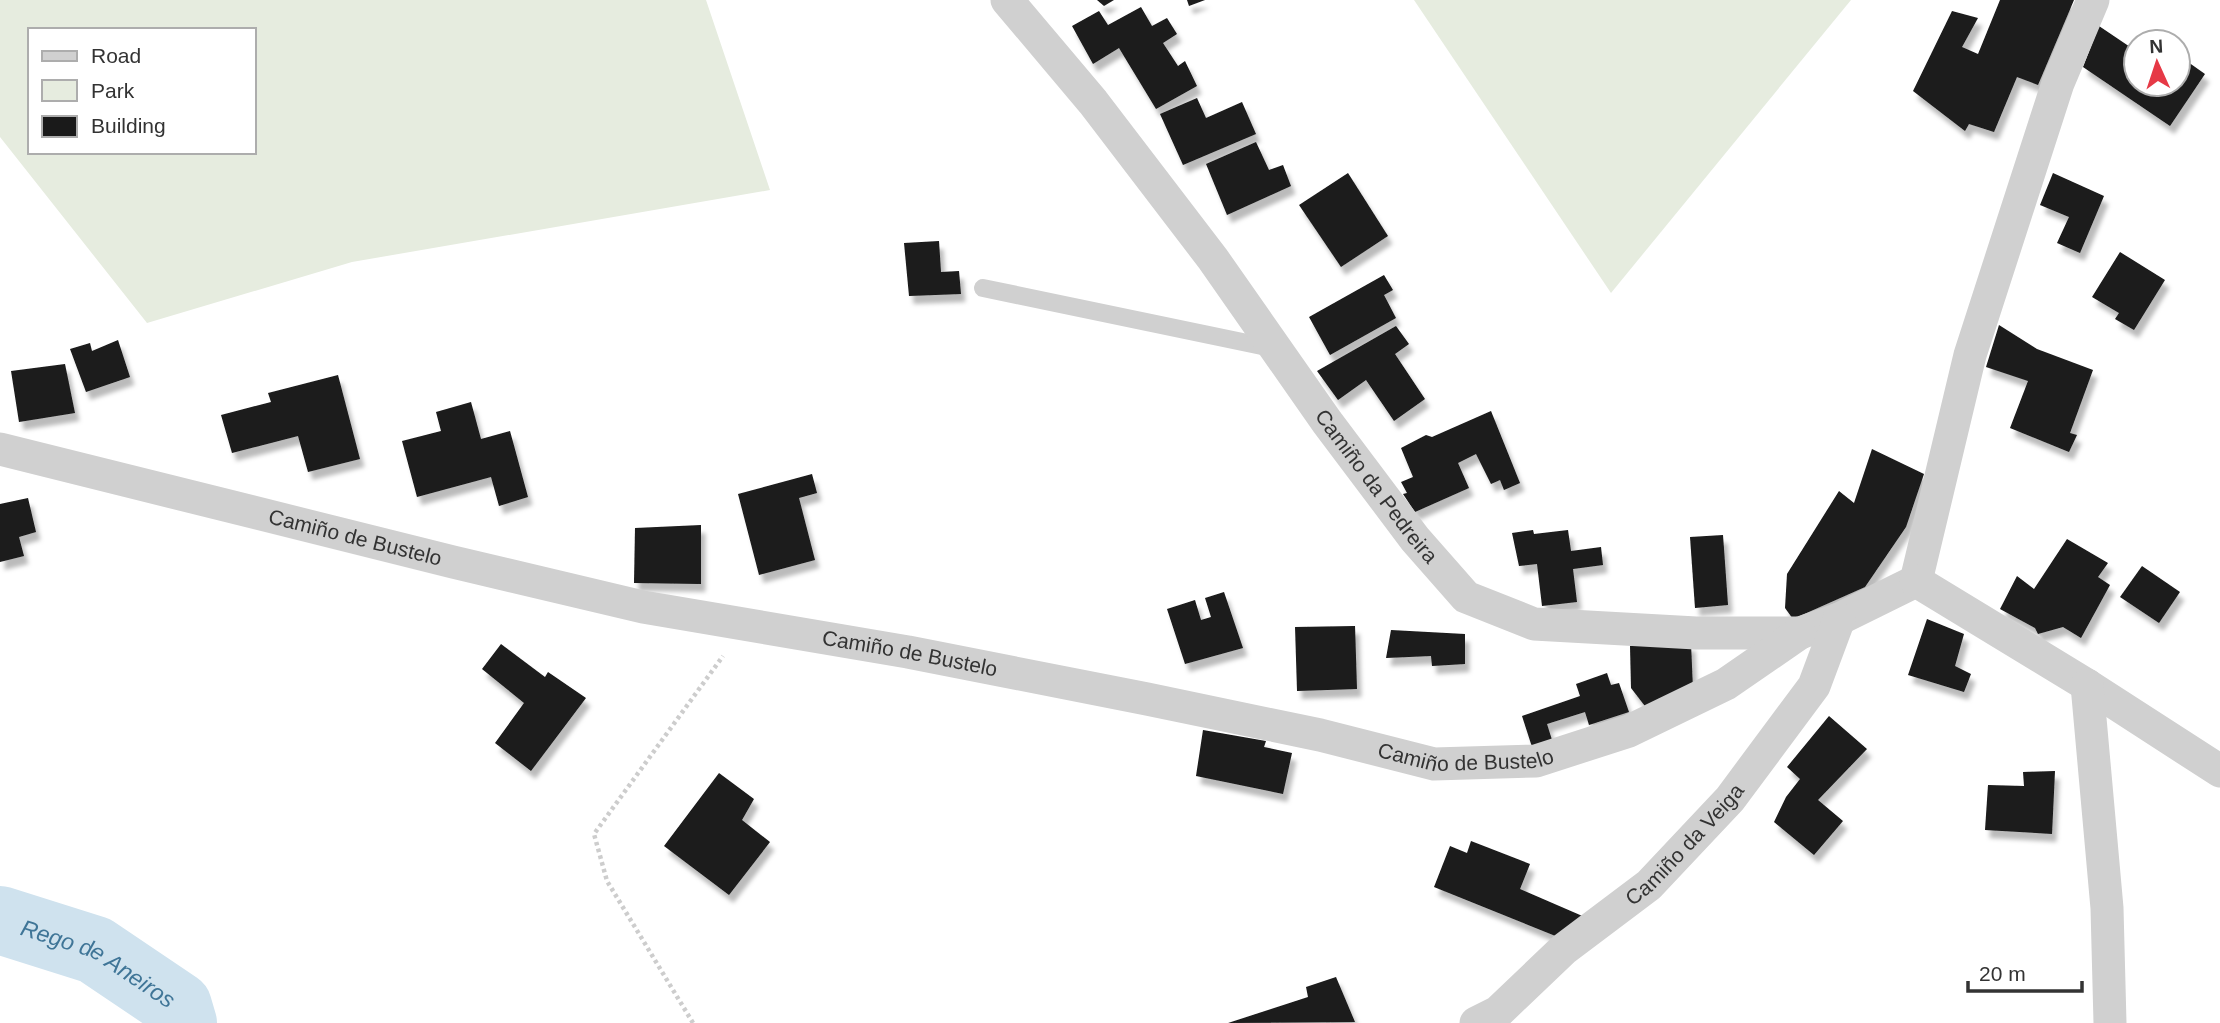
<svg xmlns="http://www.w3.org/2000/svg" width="2220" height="1023" viewBox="0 0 2220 1023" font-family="Arial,sans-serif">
	<defs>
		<filter id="shadow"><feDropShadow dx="4.5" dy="8" stdDeviation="2" flood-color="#0004"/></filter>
	</defs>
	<rect width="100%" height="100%" fill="#fff"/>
	<g fill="#e6ecdf" fill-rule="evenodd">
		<path d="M0,0h706l64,190 -418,72 -205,61 -147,-186zM30,30h224v122h-224z"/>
		<polygon points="1414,0 1851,0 1611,293"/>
	</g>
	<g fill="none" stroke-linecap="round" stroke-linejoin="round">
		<path stroke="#cfe2ee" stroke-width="68" id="s1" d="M0,920l95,30 83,56 5,17"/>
	</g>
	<g fill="#1a1a1a" filter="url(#shadow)">
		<polygon points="1097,0 1114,0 1104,6"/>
		<polygon points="1187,0 1205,0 1189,6"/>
		<polygon points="2000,0 2074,0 2038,85 2017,77 1994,132 1969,124 1965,131 1913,91 1952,11 1978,18 1962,47 1978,54"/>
		<polygon points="1141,7 1152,26 1167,18 1177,34 1163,43 1178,66 1185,61 1197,86 1156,109 1119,48 1093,64 1072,26 1099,11 1108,25"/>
		<polygon points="2099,26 2136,51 2136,84 2178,84 2178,77 2188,62 2205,74 2170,126 2083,67"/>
		<polygon points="1197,98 1206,118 1242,102 1256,134 1183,165 1160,114"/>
		<polygon points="1256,142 1269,170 1283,165 1291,186 1227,215 1206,164"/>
		<polygon points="1348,173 1388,236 1341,267 1299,205"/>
		<polygon points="2053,173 2104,196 2080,253 2057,243 2069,217 2040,205"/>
		<polygon points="939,241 941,272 959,271 961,294 909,296 904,243"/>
		<polygon points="2120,252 2165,280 2134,330 2115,319 2119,313 2092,297"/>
		<polygon points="1384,275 1393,290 1384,295 1396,318 1330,355 1309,317"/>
		<polygon points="1999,325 2037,349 2093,370 2070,433 2077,435 2069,452 2010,428 2028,381 1986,367"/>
		<polygon points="1396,326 1409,344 1395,354 1425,399 1394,421 1366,380 1338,400 1317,371"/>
		<polygon points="118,340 130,377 86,392 70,349 90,343 92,351"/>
		<polygon points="65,364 75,413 19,422 11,371"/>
		<polygon points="338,375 360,459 308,472 298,436 232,453 221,415 271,402 268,393"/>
		<polygon points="471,402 481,439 510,431 528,497 499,506 491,477 417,497 402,441 441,431 436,412"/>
		<polygon points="1491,411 1520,483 1504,490 1500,480 1491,484 1476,454 1458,463 1469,488 1415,512 1403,494 1407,493 1401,482 1413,477 1401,448 1426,435 1432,437"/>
		<polygon points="1872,449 1924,474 1906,527 1865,587 1793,619 1785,608 1787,574 1839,491 1854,503"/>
		<polygon points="812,474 817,493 799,498 815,560 759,575 738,494"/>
		<polygon points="28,498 36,532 19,537 24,556 0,562 0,504"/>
		<polygon points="701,525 701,584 634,583 635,528"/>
		<polygon points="1533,530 1534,534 1568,530 1571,551 1601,547 1603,565 1573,569 1577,602 1542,606 1537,564 1519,566 1512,533"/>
		<polygon points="1723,535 1728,605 1695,608 1690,537"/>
		<polygon points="2067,539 2108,563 2098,577 2110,585 2081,638 2063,627 2038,634 2035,628 2000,609 2017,576 2034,589"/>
		<polygon points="2142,566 2180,592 2159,623 2120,597"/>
		<polygon points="1224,592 1243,648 1185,664 1167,609 1195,600 1201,620 1211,617 1205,598"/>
		<polygon points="1927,619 1964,634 1955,666 1971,674 1964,692 1908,675"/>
		<polygon points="1355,626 1357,689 1297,691 1295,627"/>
		<polygon points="1391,630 1465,634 1465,664 1432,666 1431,656 1386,658"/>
		<polygon points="1691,643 1693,690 1648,710 1631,688 1630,646"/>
		<polygon points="501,644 545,677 548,672 586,698 531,771 495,743 524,703 482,669"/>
		<polygon points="1607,673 1611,685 1619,683 1629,712 1589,725 1585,712 1547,724 1552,740 1532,747 1522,716 1580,696 1576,684"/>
		<polygon points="1829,716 1867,749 1818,800 1843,821 1814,855 1774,822 1786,797 1800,779 1787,767"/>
		<polygon points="1203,730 1266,741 1264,747 1292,753 1283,794 1196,776"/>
		<polygon points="2055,771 2052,834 1985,830 1988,785 2024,786 2023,772"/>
		<polygon points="719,773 754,799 742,820 770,842 729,895 664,846"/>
		<polygon points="1471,841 1530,864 1520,889 1587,918 1558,937 1434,887 1450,846 1467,853"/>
		<polygon points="1336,977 1355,1022 1228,1023 1308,997 1306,987"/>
	</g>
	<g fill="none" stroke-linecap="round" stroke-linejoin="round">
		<polyline stroke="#cdcdcd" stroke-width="4.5" stroke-dasharray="3.5 3.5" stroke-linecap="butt" points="693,1023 607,881 594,834 723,656"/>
		<polyline stroke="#d0d0d0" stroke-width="18" points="983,288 1276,349"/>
		<g stroke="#d0d0d0" stroke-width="33">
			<path id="s2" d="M1007,0l86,102 120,157 114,163 88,117 51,58 68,27 162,9h104l39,-14 77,-38"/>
			<path id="s3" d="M0,449l453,113 190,45 265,45 239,47 173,36 114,29 102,-3 93,-30 97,-47 74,-51"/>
			<polyline points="1916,581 1970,355 2058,83 2093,0"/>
			<polyline points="1916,581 2087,685 2220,771"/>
			<polyline points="2087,685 2107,908 2110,1023"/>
			<path id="s4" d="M1476,1023l22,-11 66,-63 85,-64 81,-86 84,-113 25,-67"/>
		</g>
	</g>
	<g text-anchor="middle" stroke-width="7" stroke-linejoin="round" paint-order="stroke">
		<g font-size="21" fill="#333" stroke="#fff">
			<text dy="7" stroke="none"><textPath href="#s2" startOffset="611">Camiño da Pedreira</textPath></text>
			<text dy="7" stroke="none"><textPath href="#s3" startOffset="366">Camiño de Bustelo</textPath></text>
			<text dy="7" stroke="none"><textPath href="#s3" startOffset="933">Camiño de Bustelo</textPath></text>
			<text dy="7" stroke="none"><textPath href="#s3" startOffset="1500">Camiño de Bustelo</textPath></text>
			<text dy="7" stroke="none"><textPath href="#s4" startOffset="276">Camiño da Veiga</textPath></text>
		</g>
		<g font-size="23" font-style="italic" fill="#3f7597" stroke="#fff">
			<text dy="8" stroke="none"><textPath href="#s1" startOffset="108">Rego de Aneiros</textPath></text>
		</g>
	</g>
	<rect x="28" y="28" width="228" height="126" fill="#ffffff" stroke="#adadad" stroke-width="2"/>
	<rect x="42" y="51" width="35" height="10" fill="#d0d0d0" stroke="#adadad" stroke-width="2"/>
	<text x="91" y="63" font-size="21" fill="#333333">Road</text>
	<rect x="42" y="80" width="35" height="21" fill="#e6ecdf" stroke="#adadad" stroke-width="2"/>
	<text x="91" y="98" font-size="21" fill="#333333">Park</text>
	<rect x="42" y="116" width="35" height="21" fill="#1a1a1a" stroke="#adadad" stroke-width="2"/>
	<text x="91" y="133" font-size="21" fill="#333333">Building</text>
	<g transform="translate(2157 63) rotate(357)"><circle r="33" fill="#ffffff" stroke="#adadad" stroke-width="2"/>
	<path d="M0-5L12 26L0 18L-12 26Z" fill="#e63946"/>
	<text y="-10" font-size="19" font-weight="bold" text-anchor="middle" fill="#333333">N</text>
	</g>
	<path d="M1968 981v10h114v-10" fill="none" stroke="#333333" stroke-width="3.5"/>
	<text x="1979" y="981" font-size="21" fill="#333333" stroke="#ffffff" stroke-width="5" paint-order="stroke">20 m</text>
</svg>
